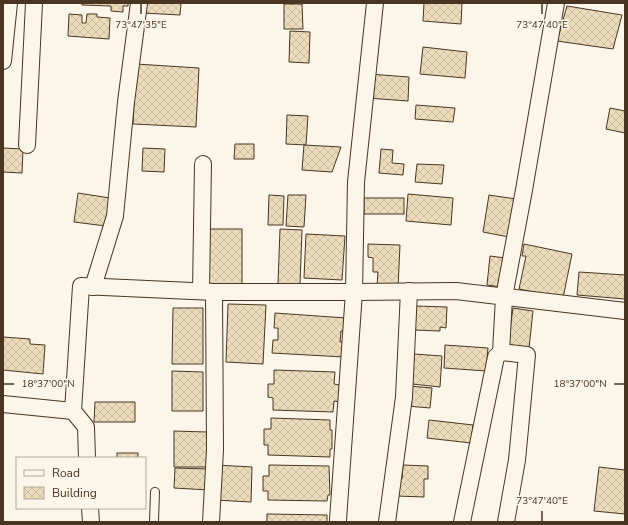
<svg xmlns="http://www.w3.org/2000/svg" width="628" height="525" viewBox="0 0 628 525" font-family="'Nunito Sans',sans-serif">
	<defs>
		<pattern id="building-cross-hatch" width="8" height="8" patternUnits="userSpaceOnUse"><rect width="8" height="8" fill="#ecdcbc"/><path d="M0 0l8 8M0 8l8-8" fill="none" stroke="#ccbda1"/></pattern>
	</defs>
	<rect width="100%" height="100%" fill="#fbf6e9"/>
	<g fill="url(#building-cross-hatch)" stroke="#4a3520">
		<polygon points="82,3 128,3 128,6 123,6 123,12 111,11 111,6 82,5"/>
		<polygon points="143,3 181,3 180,15 142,13"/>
		<polygon points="424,3 462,3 461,24 423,21"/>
		<polygon points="284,4 302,4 303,29 284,29"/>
		<polygon points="567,6 622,15 613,49 557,41"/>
		<polygon points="69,14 82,15 82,23 86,23 87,14 97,14 97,17 110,18 109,39 68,36"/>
		<polygon points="290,31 310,32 309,63 289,62"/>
		<polygon points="423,47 467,52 465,78 420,74"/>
		<polygon points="136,64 199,68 196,127 133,124"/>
		<polygon points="369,74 409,77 408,101 367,98"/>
		<polygon points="416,105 455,108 453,122 415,119"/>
		<polygon points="610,108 625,111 625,133 606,129"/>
		<polygon points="287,115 308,116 306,145 286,144"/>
		<polygon points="235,144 254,144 254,159 234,159"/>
		<polygon points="304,145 341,147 332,172 302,170"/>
		<polygon points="3,148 23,149 22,173 3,172"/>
		<polygon points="143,148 165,149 164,172 142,171"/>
		<polygon points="381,149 393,150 392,163 404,164 403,175 379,173"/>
		<polygon points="417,164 444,165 442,184 415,182"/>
		<polygon points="78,193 110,198 106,226 74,222"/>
		<polygon points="408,194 453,198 451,225 406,221"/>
		<polygon points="269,195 284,196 283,225 268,225"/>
		<polygon points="288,195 306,195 304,227 286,226"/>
		<polygon points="489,195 516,199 509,237 483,232"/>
		<rect x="364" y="198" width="40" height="16"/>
		<rect x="207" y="229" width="35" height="56"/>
		<polygon points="280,229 302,230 300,285 278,284"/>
		<polygon points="306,234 345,236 342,280 304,278"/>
		<polygon points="368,244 400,245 398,288 377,286 378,272 373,272 373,258 368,257"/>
		<polygon points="524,244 572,254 563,298 519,289 526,256 522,256"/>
		<polygon points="490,256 505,258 501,287 487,285"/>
		<polygon points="579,272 625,275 625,299 577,295"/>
		<polygon points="228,304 266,305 263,364 226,362"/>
		<polygon points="415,306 447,307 446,328 440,327 440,331 414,330"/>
		<polygon points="173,308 203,308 203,364 172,364"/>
		<polygon points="513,308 533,311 529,348 508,345"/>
		<polygon points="275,313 346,318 345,331 341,331 340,342 345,342 344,357 272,353 273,340 278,340 278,328 274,328"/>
		<polygon points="3,337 30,339 30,344 45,345 43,374 3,370"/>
		<polygon points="445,345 488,348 486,371 444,368"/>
		<polygon points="414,354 442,356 440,387 412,384"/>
		<polygon points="274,370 335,372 334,384 340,385 339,402 334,401 333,412 273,410 273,398 268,397 268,384 274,384"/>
		<polygon points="172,371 203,372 203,411 172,411"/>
		<polygon points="409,386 432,388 430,408 407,406"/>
		<polygon points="95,402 135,402 135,422 94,422"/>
		<polygon points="271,418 330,420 330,430 332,430 332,449 330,449 330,457 268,455 268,445 264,445 264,429 271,429"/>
		<polygon points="429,420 473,425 471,443 427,438"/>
		<polygon points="174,431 207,432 207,467 174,467"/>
		<rect x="117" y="453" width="21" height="5"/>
		<polygon points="216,465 252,467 251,502 215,500"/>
		<polygon points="269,465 329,466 330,495 328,495 327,501 268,500 268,491 263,491 263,476 269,476"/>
		<polygon points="403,465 428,466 428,479 424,479 424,497 397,496 397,478 402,479"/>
		<polygon points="599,467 625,470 625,514 594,511"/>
		<polygon points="175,468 209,469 209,490 174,488"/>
		<polygon points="267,514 327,515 327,522 267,522"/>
	</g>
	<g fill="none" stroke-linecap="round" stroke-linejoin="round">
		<defs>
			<polyline id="service" points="154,522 155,492"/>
			<g id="minor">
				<polyline points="3,61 9,3"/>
				<polyline points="27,145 34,3"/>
				<polyline points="93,287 115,216 126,102 139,3"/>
				<polyline points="201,291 203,164"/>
				<polyline points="501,352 527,355 517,460 506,522"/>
				<polyline points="3,404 73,411 86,427 87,458"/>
				<polyline points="73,411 81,286 214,292 354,292 456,291 625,311"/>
				<polyline points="90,508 91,522"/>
				<polyline points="338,520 354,292 356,182 375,3"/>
				<polyline points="211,522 215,450 214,292"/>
				<polyline points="387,522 404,397 409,291"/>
				<polyline points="462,522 496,357 501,352 504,297 524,190 556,3"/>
			</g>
		</defs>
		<use href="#service" stroke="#4a3520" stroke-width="10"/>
		<use href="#minor" stroke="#4a3520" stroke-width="18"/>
		<use href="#service" stroke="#fbf6e9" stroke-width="8"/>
		<use href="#minor" stroke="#fbf6e9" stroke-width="16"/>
	</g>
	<path fill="none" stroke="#4a3520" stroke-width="1.5" d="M141,4v10M542,4v10M4,384h10M614,384h10M542,511v10"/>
	<g font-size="10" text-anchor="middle" fill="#4a3520" stroke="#fbf6e9" stroke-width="3" stroke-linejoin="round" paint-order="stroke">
		<text x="141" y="28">73°47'35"E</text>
		<text x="542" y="28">73°47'40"E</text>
		<text x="48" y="387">18°37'00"N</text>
		<text x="580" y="387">18°37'00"N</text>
		<text x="542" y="504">73°47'40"E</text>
	</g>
	<rect width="628" height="525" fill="none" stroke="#4a3520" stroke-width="8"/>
	<rect x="16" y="457" width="130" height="52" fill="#fbf6e9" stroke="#b4a999"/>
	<rect x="24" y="470" width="20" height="6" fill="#fbf6e9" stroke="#b4a999"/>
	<text x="52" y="477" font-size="12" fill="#4a3520">Road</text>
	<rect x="24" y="487" width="20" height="12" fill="url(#building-cross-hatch)" stroke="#b4a999"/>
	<text x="52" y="497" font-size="12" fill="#4a3520">Building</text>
</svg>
